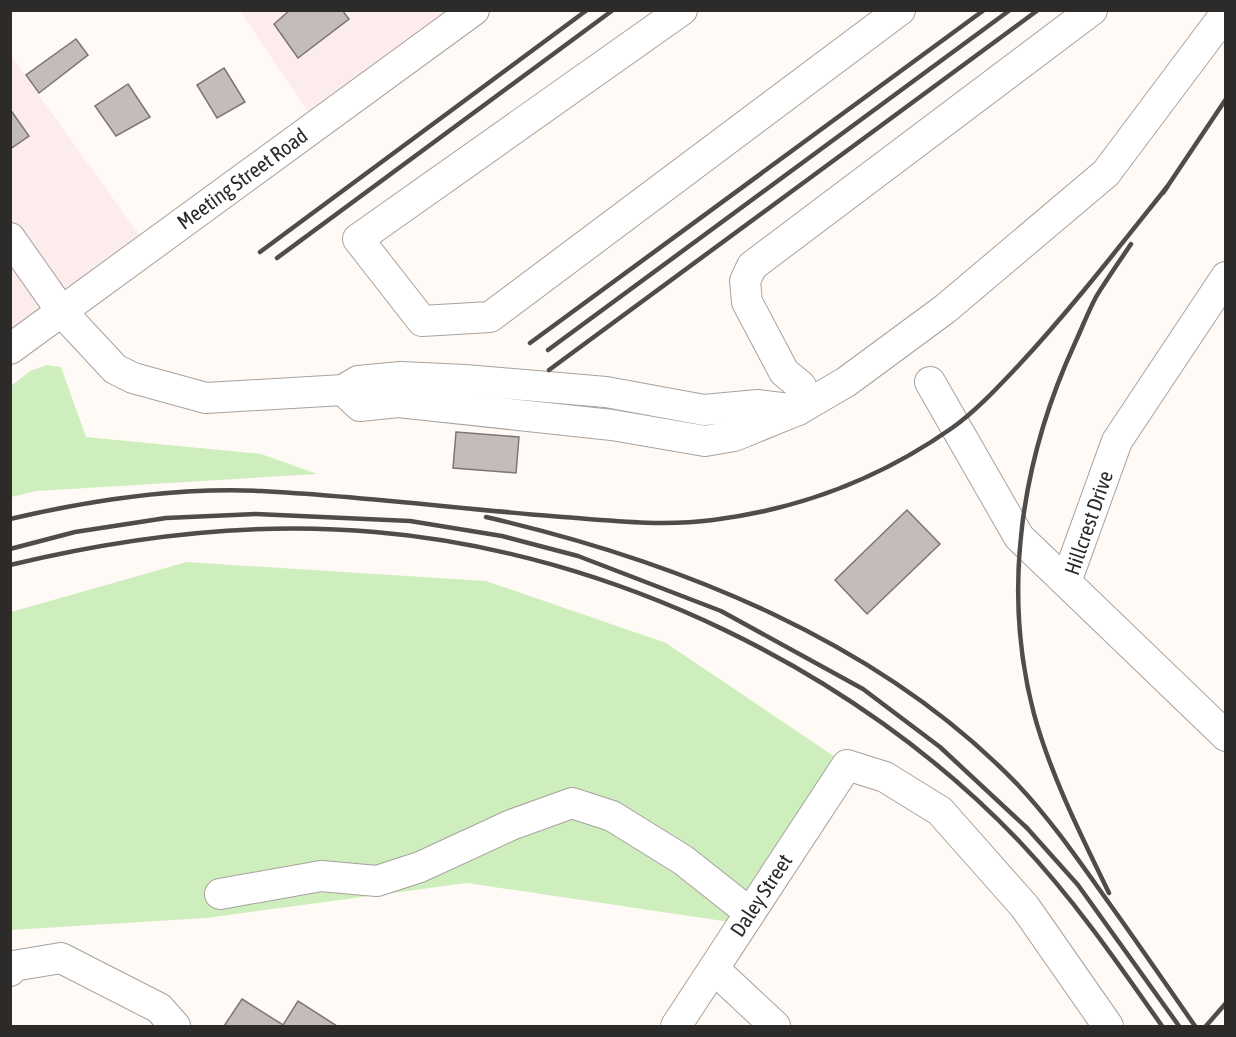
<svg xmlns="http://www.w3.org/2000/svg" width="1236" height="1037" viewBox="0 0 1236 1037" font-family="'Asap Condensed',sans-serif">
	<rect width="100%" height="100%" fill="#fffaf5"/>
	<g fill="#fdecec">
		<polygon points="240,11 448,11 309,113"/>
		<polygon points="10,55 142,239 10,349"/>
	</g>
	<g fill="#cfeebe">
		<polygon points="47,365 61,367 86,437 261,454 317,474 37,491 11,497 11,386 30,371"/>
		<polygon points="187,562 486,581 666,643 847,765 743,924 467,883 206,918 11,930 11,612"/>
	</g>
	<g fill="#c3bcbb" stroke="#7b7574" stroke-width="1.5">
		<polygon points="290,10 342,10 349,19 298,58 274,24"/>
		<polygon points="76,39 88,55 39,93 26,75"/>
		<polygon points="224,68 245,102 217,118 197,85"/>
		<polygon points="128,84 150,117 116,136 95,106"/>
		<polygon points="12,112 29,136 10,149 10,113"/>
		<polygon points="456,432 519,437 516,473 453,468"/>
		<polygon points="907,510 940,544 867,614 835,580"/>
		<polygon points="242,999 283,1025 298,1001 337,1026 224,1026"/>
	</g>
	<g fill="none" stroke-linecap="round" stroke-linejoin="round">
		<defs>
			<g id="minor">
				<polyline points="682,10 358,239 422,321 490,317 900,10"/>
				<polyline points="10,238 62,312 115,369 133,378 206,398 343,390 358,381 401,377 465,380 606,392 704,410 758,405 798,410 805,399 801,386 784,372 747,302 745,281 752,266 1092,10"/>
				<polyline points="1226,277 1117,441 1066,582 1226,736"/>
				<path id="s1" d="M10,349l464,-339"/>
				<polyline points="930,382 1019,537 1066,582"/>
				<polyline points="343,390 360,406 398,402 612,425 705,441 734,436 798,410 846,382 945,309 1106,173 1226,13"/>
				<polyline points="220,894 321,876 377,881 420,867 511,825 572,803 612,816 683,860 750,913"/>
				<polyline points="714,969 775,1026"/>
				<polyline points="10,971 13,966 61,958 159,1008 175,1026"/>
				<path id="s2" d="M676,1026l171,-261 38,12 55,34 85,96 83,119"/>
			</g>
		</defs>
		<use href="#minor" stroke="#a7a29e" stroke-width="32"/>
		<use href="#minor" stroke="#fff" stroke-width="30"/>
		<g stroke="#4f4d4b" stroke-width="4.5">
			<polyline points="1163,193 1226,99"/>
			<polyline points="260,252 587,10"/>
			<polyline points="277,258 613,10"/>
			<polyline points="530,343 984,10"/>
			<polyline points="548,350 1010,10"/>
			<polyline points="549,370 1038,10"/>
			<path d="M486,517c191,44 394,124 532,268 32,34 59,73 86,111 31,43 61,87 91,130"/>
			<path d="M10,519c81,-19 167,-32 251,-28 97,5 193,17 290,25 54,4 108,11 162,4 87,-11 168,-42 239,-92 24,-17 46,-41 66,-62 53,-57 101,-119 149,-179"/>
			<polyline points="10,549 75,532 166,518 256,514 410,521 502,536 578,556 721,611 863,689 940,747 1027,828 1078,885 1179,1026"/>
			<path d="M10,565c120,-29 242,-44 365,-33 236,20 481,138 644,309 54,57 99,122 143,185"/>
			<path d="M1109,893c-28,-58 -58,-117 -75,-179 -33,-125 -12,-256 41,-371 7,-15 13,-31 21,-46 11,-18 23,-35 35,-53"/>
			<polyline points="1206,1026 1226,1003"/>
		</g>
	</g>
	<g text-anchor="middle" stroke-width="6" stroke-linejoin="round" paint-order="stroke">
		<g font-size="21" fill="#2c2b29" stroke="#fff">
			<text dy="7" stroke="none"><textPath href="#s1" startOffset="288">Meeting Street Road</textPath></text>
			<text transform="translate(1089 523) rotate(-71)" y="7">Hillcrest Drive</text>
			<text dy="7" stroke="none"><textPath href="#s2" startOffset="156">Daley Street</textPath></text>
		</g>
	</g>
	<rect width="1236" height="1037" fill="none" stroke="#2c2b29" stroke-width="24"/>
</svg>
